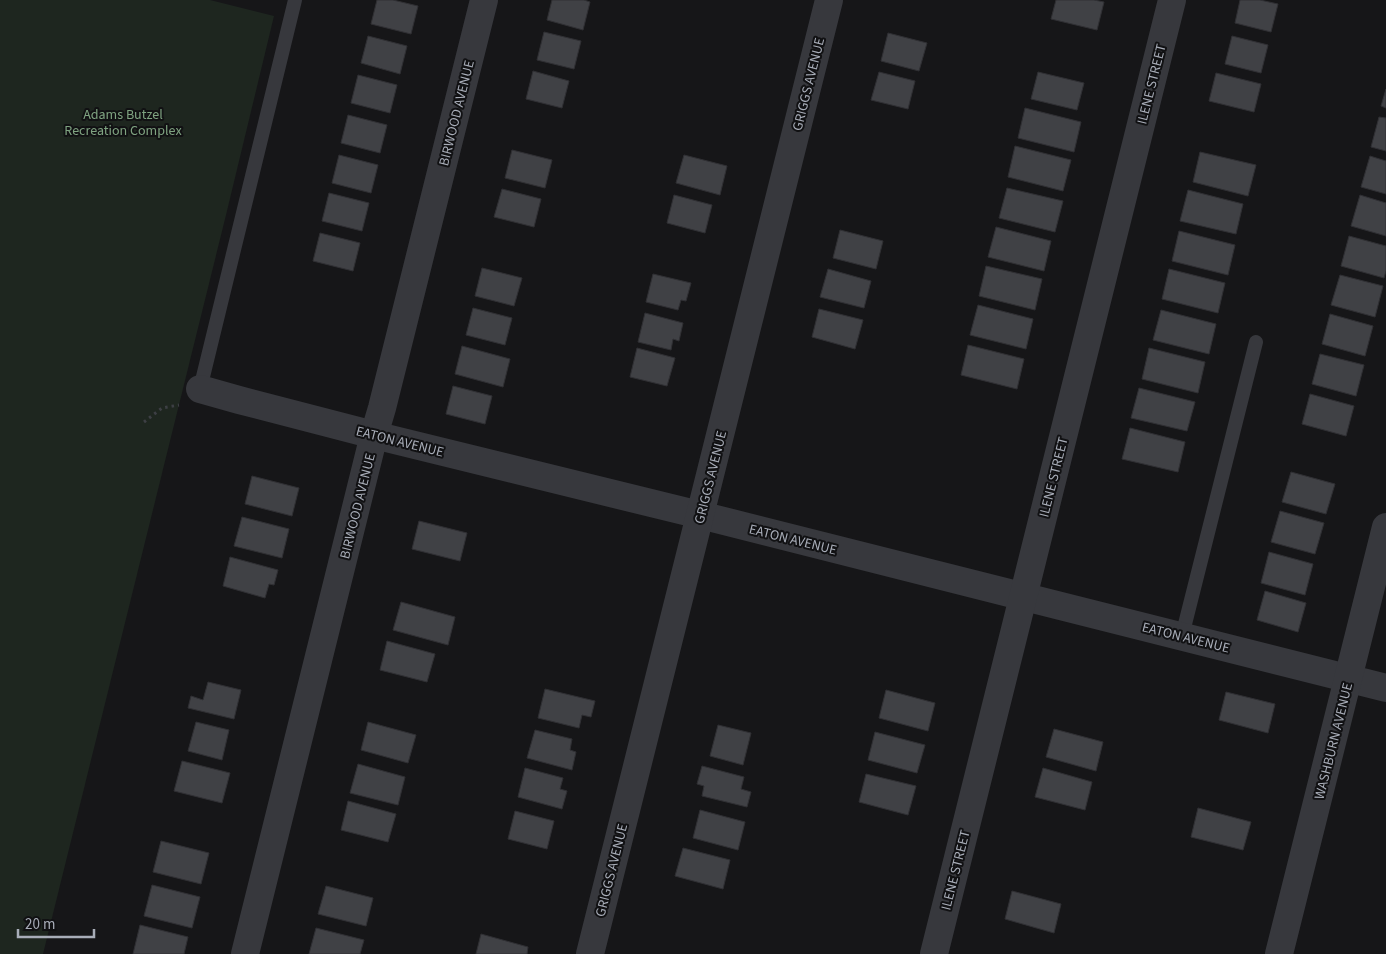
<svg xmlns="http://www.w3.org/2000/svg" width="1386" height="954" viewBox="0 0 1386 954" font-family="'Source Sans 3',sans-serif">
	<rect width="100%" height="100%" fill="#161618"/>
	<polygon fill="#1e261f" points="0,0 210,0 274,16 226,215 43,954 0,954"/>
	<g fill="#404145" stroke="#303034">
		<polygon points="377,0 393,0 418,6 411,34 371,24"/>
		<polygon points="552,0 584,0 590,2 583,30 547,20"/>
		<polygon points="1056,0 1094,0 1104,2 1097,30 1051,19"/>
		<polygon points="1240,0 1260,0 1278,4 1271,32 1235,23"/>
		<polygon points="544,32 581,41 574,69 537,60"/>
		<polygon points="888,33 927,43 919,71 881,61"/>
		<polygon points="368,36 407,46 400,74 361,63"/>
		<polygon points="1232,36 1268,45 1261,73 1225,64"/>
		<polygon points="533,71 569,81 562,108 526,99"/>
		<polygon points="879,72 915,81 908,109 871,100"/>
		<polygon points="1038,72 1084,83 1077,110 1031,99"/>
		<polygon points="1216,73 1261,84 1254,112 1209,101"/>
		<polygon points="358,75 397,85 390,113 351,103"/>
		<polygon points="1386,89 1386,108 1381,106"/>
		<polygon points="1025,108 1081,122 1074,152 1018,138"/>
		<polygon points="348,115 387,125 380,153 341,143"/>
		<polygon points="1379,117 1386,118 1386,151 1371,147"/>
		<polygon points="1015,146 1071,160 1063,191 1008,177"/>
		<polygon points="512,150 552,160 545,188 505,178"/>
		<polygon points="1200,152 1256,165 1248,196 1193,182"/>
		<polygon points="339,155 378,165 371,193 332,183"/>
		<polygon points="684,155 727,166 720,195 676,183"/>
		<polygon points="1370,156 1386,161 1386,194 1361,187"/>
		<polygon points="1007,188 1063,201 1055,232 999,218"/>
		<polygon points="502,189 541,199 534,227 494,217"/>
		<polygon points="1188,190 1243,204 1236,234 1180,221"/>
		<polygon points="329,193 369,203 362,231 322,221"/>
		<polygon points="674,195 712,205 705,233 667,223"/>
		<polygon points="1360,195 1386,203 1386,236 1351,226"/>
		<polygon points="996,227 1051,241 1044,271 988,257"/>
		<polygon points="840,230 883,241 876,269 833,258"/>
		<polygon points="1179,231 1235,245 1228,275 1172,261"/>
		<polygon points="320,233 360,243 353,271 313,261"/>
		<polygon points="1349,236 1386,246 1386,271 1384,278 1341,266"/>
		<polygon points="986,266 1042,279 1035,310 979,296"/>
		<polygon points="482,268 522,278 514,306 475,296"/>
		<polygon points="828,269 871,281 864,308 820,297"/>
		<polygon points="1169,269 1225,283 1218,313 1162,299"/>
		<polygon points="653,274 691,283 686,301 681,300 678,310 646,302"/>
		<polygon points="1340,275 1383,286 1375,317 1331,305"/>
		<polygon points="978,305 1033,319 1026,349 970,335"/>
		<polygon points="473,308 512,318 505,345 466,335"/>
		<polygon points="819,309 863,320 855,349 812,337"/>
		<polygon points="1161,310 1216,324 1209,354 1153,340"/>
		<polygon points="645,313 683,323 679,341 673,339 671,350 638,342"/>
		<polygon points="1330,314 1373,326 1365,356 1322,344"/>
		<polygon points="968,345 1024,359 1017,389 961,375"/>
		<polygon points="462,346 510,359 503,387 455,374"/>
		<polygon points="637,348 675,358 667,386 630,377"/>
		<polygon points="1149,348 1205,362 1198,393 1142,379"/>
		<polygon points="1320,354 1364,365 1356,396 1312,384"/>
		<polygon points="453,386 492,396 485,424 446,414"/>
		<polygon points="1139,388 1195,402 1187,431 1131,418"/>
		<polygon points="1310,394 1354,406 1346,436 1302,424"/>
		<polygon points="1130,428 1185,442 1178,472 1122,459"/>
		<polygon points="1291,472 1335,484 1326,514 1282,502"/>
		<polygon points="252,476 299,488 292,516 245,504"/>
		<polygon points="1280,511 1324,523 1315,554 1271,542"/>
		<polygon points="242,517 289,529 282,558 234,546"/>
		<polygon points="419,521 467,533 460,561 412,549"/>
		<polygon points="1269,552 1313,564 1305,595 1261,583"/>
		<polygon points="230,557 278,570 274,585 269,584 265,598 223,586"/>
		<polygon points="1265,591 1306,603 1298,632 1257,620"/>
		<polygon points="401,602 455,617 448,645 393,630"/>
		<polygon points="387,641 435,654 427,682 380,670"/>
		<polygon points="208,682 241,690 234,719 188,708 191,696 203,700"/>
		<polygon points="545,689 595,701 591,717 582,715 579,728 538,718"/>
		<polygon points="886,690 935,703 928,731 879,718"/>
		<polygon points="1226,692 1275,704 1268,733 1219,720"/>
		<polygon points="196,722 229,730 222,760 188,751"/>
		<polygon points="368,722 416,735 408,763 361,750"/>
		<polygon points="718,725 751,733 743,765 710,756"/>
		<polygon points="1054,729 1103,742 1096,771 1046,757"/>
		<polygon points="535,730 572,739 570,750 576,752 572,770 527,758"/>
		<polygon points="875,732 925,745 917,773 868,760"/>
		<polygon points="182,761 230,773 222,803 174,791"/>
		<polygon points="358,764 405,777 398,805 350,793"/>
		<polygon points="702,766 744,777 741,789 751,792 747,807 702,796 704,786 697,784"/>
		<polygon points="525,768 563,778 560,789 567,791 562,809 518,797"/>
		<polygon points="1043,768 1092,782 1085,810 1035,797"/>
		<polygon points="866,774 916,786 908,815 859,802"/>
		<polygon points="348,801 396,814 388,842 341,830"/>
		<polygon points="1198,808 1251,822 1243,850 1191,837"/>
		<polygon points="700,810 745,822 738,850 693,838"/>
		<polygon points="515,811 554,821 547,849 508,839"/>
		<polygon points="161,841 209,853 201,884 153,872"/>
		<polygon points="683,848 730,860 723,889 675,876"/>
		<polygon points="152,885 200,897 192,928 144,916"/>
		<polygon points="326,886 373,898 366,926 318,914"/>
		<polygon points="1012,891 1061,904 1054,933 1005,919"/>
		<polygon points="140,925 188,937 184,954 133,954"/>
		<polygon points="316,928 364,940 360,954 309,954"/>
		<polygon points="481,934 528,947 527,954 476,954"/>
	</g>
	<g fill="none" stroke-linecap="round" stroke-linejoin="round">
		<polyline stroke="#3d3f44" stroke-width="3" stroke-dasharray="2.5 4" stroke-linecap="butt" points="144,422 162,408 179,405"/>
		<g stroke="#37383d" stroke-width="14">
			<polyline points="200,389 295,0"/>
			<polyline points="1182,636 1256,342"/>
		</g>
		<g stroke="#37383d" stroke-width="28">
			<polyline points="200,389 239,400 374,435 700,515 1386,688"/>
			<polyline points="245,954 374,435 382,408 484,0"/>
			<polyline points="590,954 829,0"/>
			<polyline points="934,954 1172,0"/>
			<polyline points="1279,954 1386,527"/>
		</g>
	</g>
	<g text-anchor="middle" stroke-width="4" stroke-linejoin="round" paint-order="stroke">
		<g font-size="14" fill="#a8adb8" stroke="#111113">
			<text transform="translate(808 84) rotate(-76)" y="5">GRIGGS AVENUE</text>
			<text transform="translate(1151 84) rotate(-76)" y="5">ILENE STREET</text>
			<text transform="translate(456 113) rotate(-76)" y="5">BIRWOOD AVENUE</text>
			<text transform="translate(400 441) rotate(14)" y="5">EATON AVENUE</text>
			<text transform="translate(710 477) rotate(-76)" y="5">GRIGGS AVENUE</text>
			<text transform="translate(1053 477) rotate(-76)" y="5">ILENE STREET</text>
			<text transform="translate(357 506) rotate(-76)" y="5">BIRWOOD AVENUE</text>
			<text transform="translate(793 539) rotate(14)" y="5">EATON AVENUE</text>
			<text transform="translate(1186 637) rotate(14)" y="5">EATON AVENUE</text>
			<text transform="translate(1333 741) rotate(-76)" y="5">WASHBURN AVENUE</text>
			<text transform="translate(611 870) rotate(-76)" y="5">GRIGGS AVENUE</text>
			<text transform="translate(955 870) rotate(-76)" y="5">ILENE STREET</text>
		</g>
		<g font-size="14" fill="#7fa381" stroke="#111113">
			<text x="123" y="119">Adams Butzel<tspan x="123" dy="16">Recreation Complex</tspan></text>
		</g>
	</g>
	<path d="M18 929v8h76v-8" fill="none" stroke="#a8adb8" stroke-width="2.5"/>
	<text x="25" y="929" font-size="15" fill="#a8adb8" stroke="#111113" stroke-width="4" paint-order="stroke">20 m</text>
</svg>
